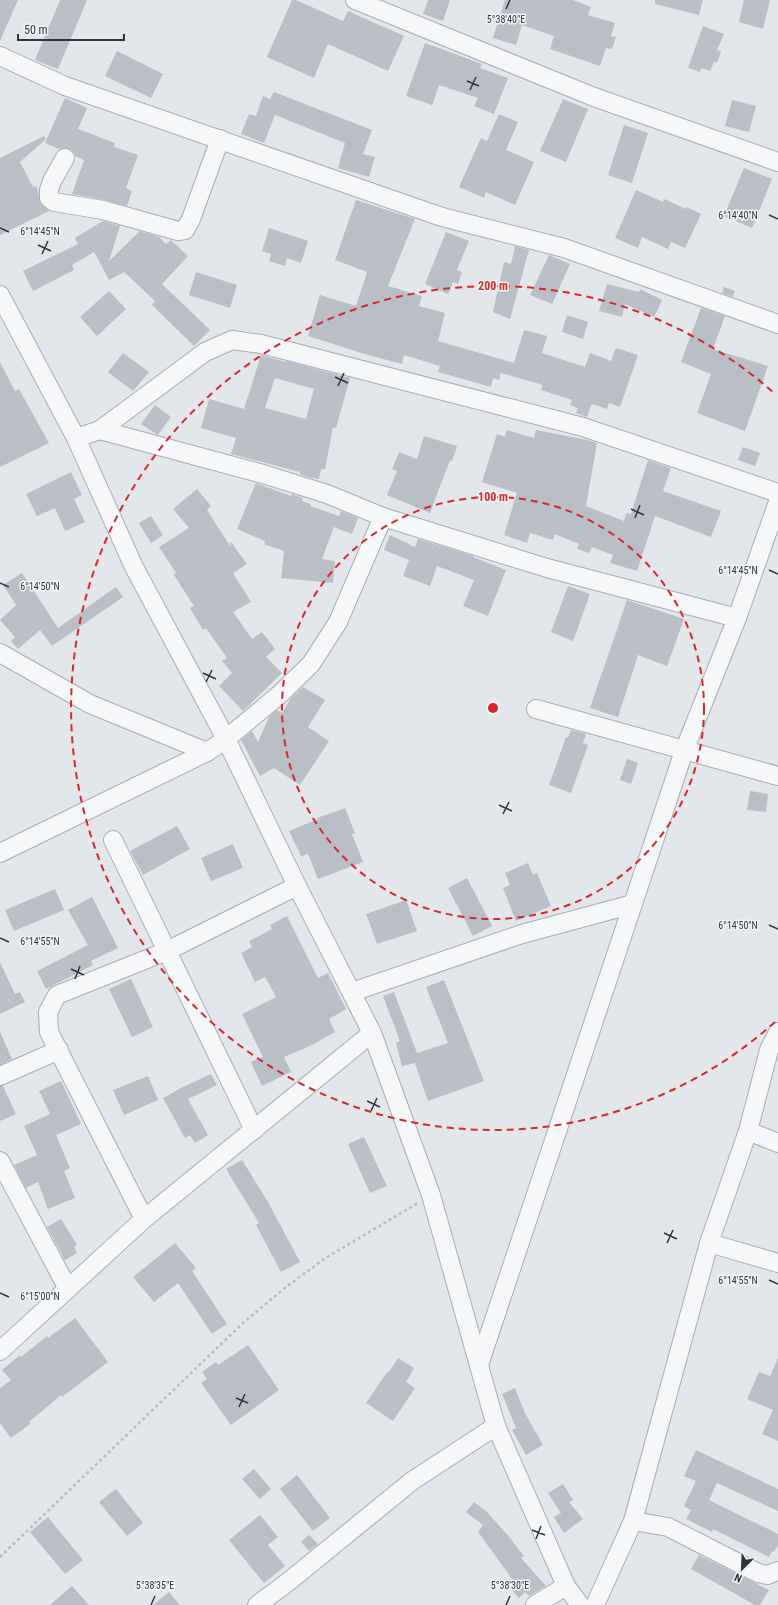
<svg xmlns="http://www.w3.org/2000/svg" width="778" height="1605" viewBox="0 0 778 1605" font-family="'Roboto Condensed',sans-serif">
	<rect width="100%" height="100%" fill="#e3e6ea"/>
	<g fill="#babfc7" fill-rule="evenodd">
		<polygon points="0,0 18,0 0,41"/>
		<polygon points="60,0 87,0 58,69 35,60"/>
		<polygon points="292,0 296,0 343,21 348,11 404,36 388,71 328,44 314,78 267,57"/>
		<polygon points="428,0 450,0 443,21 423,14"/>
		<polygon points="505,0 573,0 591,7 588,15 615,23 611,36 616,37 612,49 606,48 600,66 550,49 554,36 522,25 516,45 493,38"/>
		<polygon points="655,0 703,0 699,15 655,4"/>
		<polygon points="744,0 770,0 763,29 739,22"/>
		<polygon points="703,26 724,34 717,50 721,52 717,63 714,62 710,71 702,68 700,72 688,68"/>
		<polygon points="425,43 482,64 480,68 508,78 494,114 474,106 478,98 439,85 432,105 406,96"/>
		<polygon points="117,51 163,74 151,98 105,76"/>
		<polygon points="274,92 372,130 363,154 375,157 369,177 338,168 345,143 275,115 264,143 241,134 249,114 256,116 263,96 270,99"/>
		<polygon points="65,98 87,108 78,129 115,143 114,147 138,155 126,188 132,191 127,206 105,200 72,194 84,160 75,156 74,152 70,149 65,148 59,149 45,143"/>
		<polygon points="563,99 588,109 566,162 540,151"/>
		<polygon points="732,100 756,106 749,132 725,126"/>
		<polygon points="499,114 518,122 506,150 534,162 515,205 486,192 484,198 459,187 481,138 487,141"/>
		<polygon points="624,125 648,133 632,183 608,175"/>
		<polygon points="44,136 46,139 20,162 33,187 36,186 38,191 40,203 49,211 0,235 0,158"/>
		<polygon points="744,168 772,179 752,228 724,216"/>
		<polygon points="636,190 663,202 664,199 686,209 687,207 701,214 685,248 671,242 668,249 642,237 638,248 615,238"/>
		<polygon points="356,200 415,219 388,286 422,296 419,306 445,313 438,341 514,363 524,330 547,336 542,353 585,367 590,353 611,361 616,348 638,355 620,407 609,403 607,409 592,404 587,417 576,413 578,408 570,405 572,400 541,390 543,385 501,373 499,380 493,378 491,387 438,372 440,366 404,355 402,364 368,355 308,336 320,295 356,306 367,272 335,260"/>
		<polygon points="103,221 120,226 109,261 140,231 159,237 166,244 171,240 188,256 162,284 210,330 194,346 152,305 155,301 124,272 109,280 94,252 72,265 74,270 33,291 23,271 78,244 75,238"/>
		<polygon points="269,228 308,241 301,263 287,258 285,266 269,261 271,254 262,251"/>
		<polygon points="446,232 469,241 457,270 462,272 458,284 453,282 448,294 425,284"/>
		<polygon points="515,246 529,250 510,319 493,312 504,262 511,264"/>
		<polygon points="549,255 570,264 552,304 530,295"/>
		<polygon points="196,272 237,285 230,308 189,295"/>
		<polygon points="607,284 639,292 640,289 662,300 654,317 625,304 622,317 599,311"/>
		<polygon points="724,287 735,291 733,297 722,293"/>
		<polygon points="109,291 126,309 97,336 80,317"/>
		<polygon points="701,308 725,316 713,349 768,366 745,431 697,413 711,374 681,362"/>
		<polygon points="567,315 588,322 583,339 562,332"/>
		<polygon points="123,353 149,372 133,391 108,372"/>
		<path d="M261,355l24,7 1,-1 64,17 -14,50 -3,-1 -8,42h-4l-2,10 -8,-1 -11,-4v-2l-69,-18 5,-16 -35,-10 8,-29 35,10zM275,378l39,11 -8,30 -41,-11z"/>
		<polygon points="0,362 15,391 19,389 49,443 0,467"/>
		<polygon points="155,405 171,417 158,435 141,424"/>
		<polygon points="507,430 534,438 536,430 587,440 597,443 586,506 624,521 626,513 631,514 648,460 671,468 663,491 721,511 711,537 655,516 637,571 610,563 613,555 592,547 589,553 577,549 579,544 555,534 553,540 530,533 527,543 504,535 517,493 482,482 497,434 505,437"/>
		<polygon points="424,436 457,446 452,461 450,460 430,513 387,495 397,471 392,469 399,452 417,459"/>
		<polygon points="743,447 760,453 755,466 738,460"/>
		<polygon points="71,472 82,495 74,499 85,522 65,531 55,508 37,516 26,494"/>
		<polygon points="256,483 291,496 292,494 303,498 302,501 311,504 310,506 339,516 341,511 358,518 352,534 334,527 322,559 335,561 333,583 281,578 284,551 264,544 265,541 237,529"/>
		<polygon points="197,489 211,506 207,510 230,546 231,542 247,564 233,573 251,602 233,612 252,639 262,632 275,649 266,657 282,673 243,711 219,686 232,673 222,661 227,658 206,628 203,630 190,608 194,606 174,575 176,573 159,547 189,528 173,509"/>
		<polygon points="151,516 163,535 151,543 139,523"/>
		<polygon points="390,535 415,547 418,539 474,556 473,557 506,570 488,616 463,606 474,580 437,566 430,586 403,576 409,560 384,550"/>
		<polygon points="22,573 58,628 116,587 123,597 52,646 40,630 18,649 11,641 15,637 0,620 16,605 3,585"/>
		<polygon points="568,586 590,594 573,641 551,632"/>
		<polygon points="627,600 684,619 667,666 638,655 618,717 590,708"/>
		<polygon points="303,687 325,700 308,727 329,741 300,785 274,768 260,776 241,740 252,731 258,742 269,717 277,710 282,713 291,698"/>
		<polygon points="571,730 586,734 583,743 588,745 571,793 549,785 566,737 568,738"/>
		<polygon points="627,759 638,763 631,784 620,780"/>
		<polygon points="750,791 768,794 766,812 747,810"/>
		<polygon points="345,808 355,833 352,834 363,862 318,879 308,854 301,856 289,831 318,819 317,818"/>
		<polygon points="177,826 190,849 143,875 130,851"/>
		<polygon points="233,844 243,868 211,881 201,858"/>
		<polygon points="528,863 533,875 537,873 551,906 516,921 503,888 510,885 505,873"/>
		<polygon points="467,878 492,926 473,936 448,888"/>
		<polygon points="55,889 64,910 14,931 5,910"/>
		<polygon points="92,897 118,948 91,961 93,965 46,989 37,971 88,945 68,910"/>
		<polygon points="406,900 417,931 377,944 366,914"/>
		<polygon points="287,916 318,978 328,973 346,1009 329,1019 335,1032 310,1046 284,1057 291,1072 262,1086 251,1062 263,1057 242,1014 276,997 265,977 255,982 241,953 252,947 249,941 272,929 270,925"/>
		<polygon points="0,962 15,994 20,992 25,1002 0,1014"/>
		<polygon points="131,979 153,1027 132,1037 109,989"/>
		<polygon points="444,980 484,1081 428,1101 415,1063 402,1066 396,1043 400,1041 383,996 394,992 417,1053 448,1043 426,987"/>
		<polygon points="0,1032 12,1059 0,1065"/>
		<polygon points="211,1074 217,1085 188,1099 208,1135 195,1143 190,1135 185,1138 163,1098 181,1088"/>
		<polygon points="148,1076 158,1100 124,1115 113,1090"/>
		<polygon points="61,1081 81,1124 56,1135 70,1168 64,1171 75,1198 48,1209 38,1182 26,1188 14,1165 37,1155 24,1126 50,1114 39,1091"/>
		<polygon points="0,1086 3,1086 16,1114 0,1121"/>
		<polygon points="364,1137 387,1186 370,1193 348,1144"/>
		<polygon points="242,1160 268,1202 300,1262 281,1272 256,1225 259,1223 226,1169"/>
		<polygon points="61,1219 77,1245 74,1247 77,1253 65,1260 47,1227"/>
		<polygon points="175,1243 196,1268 192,1271 227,1324 212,1334 178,1283 154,1302 133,1277"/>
		<polygon points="75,1318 108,1362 62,1397 61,1395 29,1422 30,1424 11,1438 0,1423 0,1388 11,1380 2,1370 20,1355 21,1357 47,1336 48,1338"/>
		<polygon points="248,1345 279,1390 231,1425 201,1383 207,1379 202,1372 216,1362 218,1365"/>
		<polygon points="398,1358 414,1368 406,1382 415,1388 393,1421 366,1403 388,1371 389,1372"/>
		<polygon points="778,1358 778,1441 762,1434 773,1410 747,1399 759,1372 770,1376"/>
		<polygon points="515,1388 525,1413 543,1445 526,1455 512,1430 516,1428 502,1394"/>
		<polygon points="696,1450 778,1489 778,1511 717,1483 709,1500 778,1534 778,1545 774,1552 772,1551 769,1557 713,1529 712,1532 686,1519 691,1510 684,1506 696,1481 684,1476"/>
		<polygon points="254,1469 271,1489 260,1499 242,1479"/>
		<polygon points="297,1475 330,1518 313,1531 280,1489"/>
		<polygon points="563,1484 573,1500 569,1502 583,1519 564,1533 554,1517 561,1513 548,1493"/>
		<polygon points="116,1489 143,1523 127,1536 99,1502"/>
		<polygon points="474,1502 487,1512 510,1538 524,1556 521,1558 546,1586 529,1596 525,1592 519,1598 510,1588 515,1583 478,1532 483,1525 466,1512"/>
		<polygon points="260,1515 278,1537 268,1545 285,1566 264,1583 229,1540"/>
		<polygon points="48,1517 83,1560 65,1574 30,1532"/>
		<polygon points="309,1535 318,1544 309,1551 301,1542"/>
		<polygon points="699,1555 769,1590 760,1605 755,1605 691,1569"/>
		<polygon points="72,1586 89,1605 50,1605"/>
		<polygon points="169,1592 180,1605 153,1605"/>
	</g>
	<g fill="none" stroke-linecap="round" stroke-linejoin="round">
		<defs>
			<g id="minor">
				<polyline points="355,0 594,97 778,162"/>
				<polyline points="0,56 65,86 442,217 564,248 778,324"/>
				<polyline points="65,158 52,181 49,190 49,198 54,202 103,210 178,231 185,230 191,219 220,139"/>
				<polyline points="0,295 76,438 134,567 226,739 297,886 372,1033 431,1195 496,1426 566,1586 580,1605"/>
				<polyline points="100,430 263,474 327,494 383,517 547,568 737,618"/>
				<polyline points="76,438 100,430 205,352 232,340 261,344 583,427 778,493"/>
				<polyline points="0,653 90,704 207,752"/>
				<polyline points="536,709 778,776"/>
				<polyline points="113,840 254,1130"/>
				<polyline points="0,853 207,752 226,739 279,695 311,664 338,622 383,517"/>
				<polyline points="352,992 522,934 633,904"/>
				<polyline points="0,1076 59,1050"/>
				<polyline points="748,1131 778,1143"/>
				<polyline points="0,1161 68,1289"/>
				<polyline points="144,1219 49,1032 48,1012 57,995 167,951 297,886"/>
				<polyline points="709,1243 778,1263"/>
				<polyline points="0,1351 144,1219 372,1033"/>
				<polyline points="479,1365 684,751 737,618 778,502"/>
				<polyline points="633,1521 668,1527 758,1573 767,1575 778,1571"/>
				<polyline points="257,1605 288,1582 412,1481 496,1426"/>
				<polyline points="535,1605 566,1586"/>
				<polyline points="595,1605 633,1521 709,1243 748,1131 769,1050 778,1032"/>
			</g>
		</defs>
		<use href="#minor" stroke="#a8adb4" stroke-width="20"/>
		<polyline stroke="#b9bdc1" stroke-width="2.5" stroke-dasharray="3 3" stroke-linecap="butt" points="0,1557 244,1322 286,1287 324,1259 418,1203"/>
		<use href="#minor" stroke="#f5f7f8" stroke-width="18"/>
	</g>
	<path fill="none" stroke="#2c3541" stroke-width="1.5" d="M506,9l4,-9M467,81l12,5M470,90l6,-13M769,215l9,4M0,228l9,4M38,245l13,6M42,254l6,-13M335,377l13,6M338,386l6,-13M631,509l13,6M635,518l5,-13M769,570l9,4M0,583l9,4M203,673l13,6M206,682l6,-12M499,805l13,6M503,814l6,-12M769,925l9,4M0,938l9,4M71,969l13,6M75,979l5,-13M367,1101l13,6M371,1111l6,-13M664,1233l13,6M667,1243l6,-13M769,1280l9,4M0,1293l9,4M236,1398l12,5M239,1407l6,-13M532,1530l13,5M536,1539l5,-13M151,1605l4,-9M506,1605l4,-9"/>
	<g fill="none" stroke="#d62828" stroke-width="2" stroke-dasharray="7 5">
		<circle cx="493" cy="708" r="211"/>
		<path d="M775 1022A422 422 0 1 1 775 394"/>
	</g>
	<g font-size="10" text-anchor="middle" fill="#2c3541" stroke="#f2f5f7" stroke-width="3" stroke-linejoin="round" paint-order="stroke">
		<text x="506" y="23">5°38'40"E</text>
		<text x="738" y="219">6°14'40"N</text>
		<text x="40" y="235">6°14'45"N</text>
		<text x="738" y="574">6°14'45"N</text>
		<text x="40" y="590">6°14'50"N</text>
		<text x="738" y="929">6°14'50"N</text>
		<text x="40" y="945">6°14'55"N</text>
		<text x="738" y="1284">6°14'55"N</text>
		<text x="40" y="1300">6°15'00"N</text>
		<text x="155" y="1589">5°38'35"E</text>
		<text x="510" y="1589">5°38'30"E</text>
	</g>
	<circle cx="493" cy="708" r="6" fill="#d62828" stroke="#f2f5f7" stroke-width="2"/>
	<g font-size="12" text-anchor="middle" font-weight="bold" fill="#d62828" stroke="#f2f5f7" stroke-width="3" stroke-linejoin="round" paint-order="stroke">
		<text x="493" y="290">200 m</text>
		<text x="493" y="501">100 m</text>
	</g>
	<g transform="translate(742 1569) rotate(204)" stroke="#f2f5f7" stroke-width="3" paint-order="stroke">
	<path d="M0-3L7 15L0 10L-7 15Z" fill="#2c3541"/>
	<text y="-6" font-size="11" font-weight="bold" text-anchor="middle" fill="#2c3541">N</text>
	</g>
	<path d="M18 34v6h106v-6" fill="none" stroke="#2c3541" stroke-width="2"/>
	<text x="24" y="34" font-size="12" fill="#2c3541" stroke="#f2f5f7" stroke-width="3" paint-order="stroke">50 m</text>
</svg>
